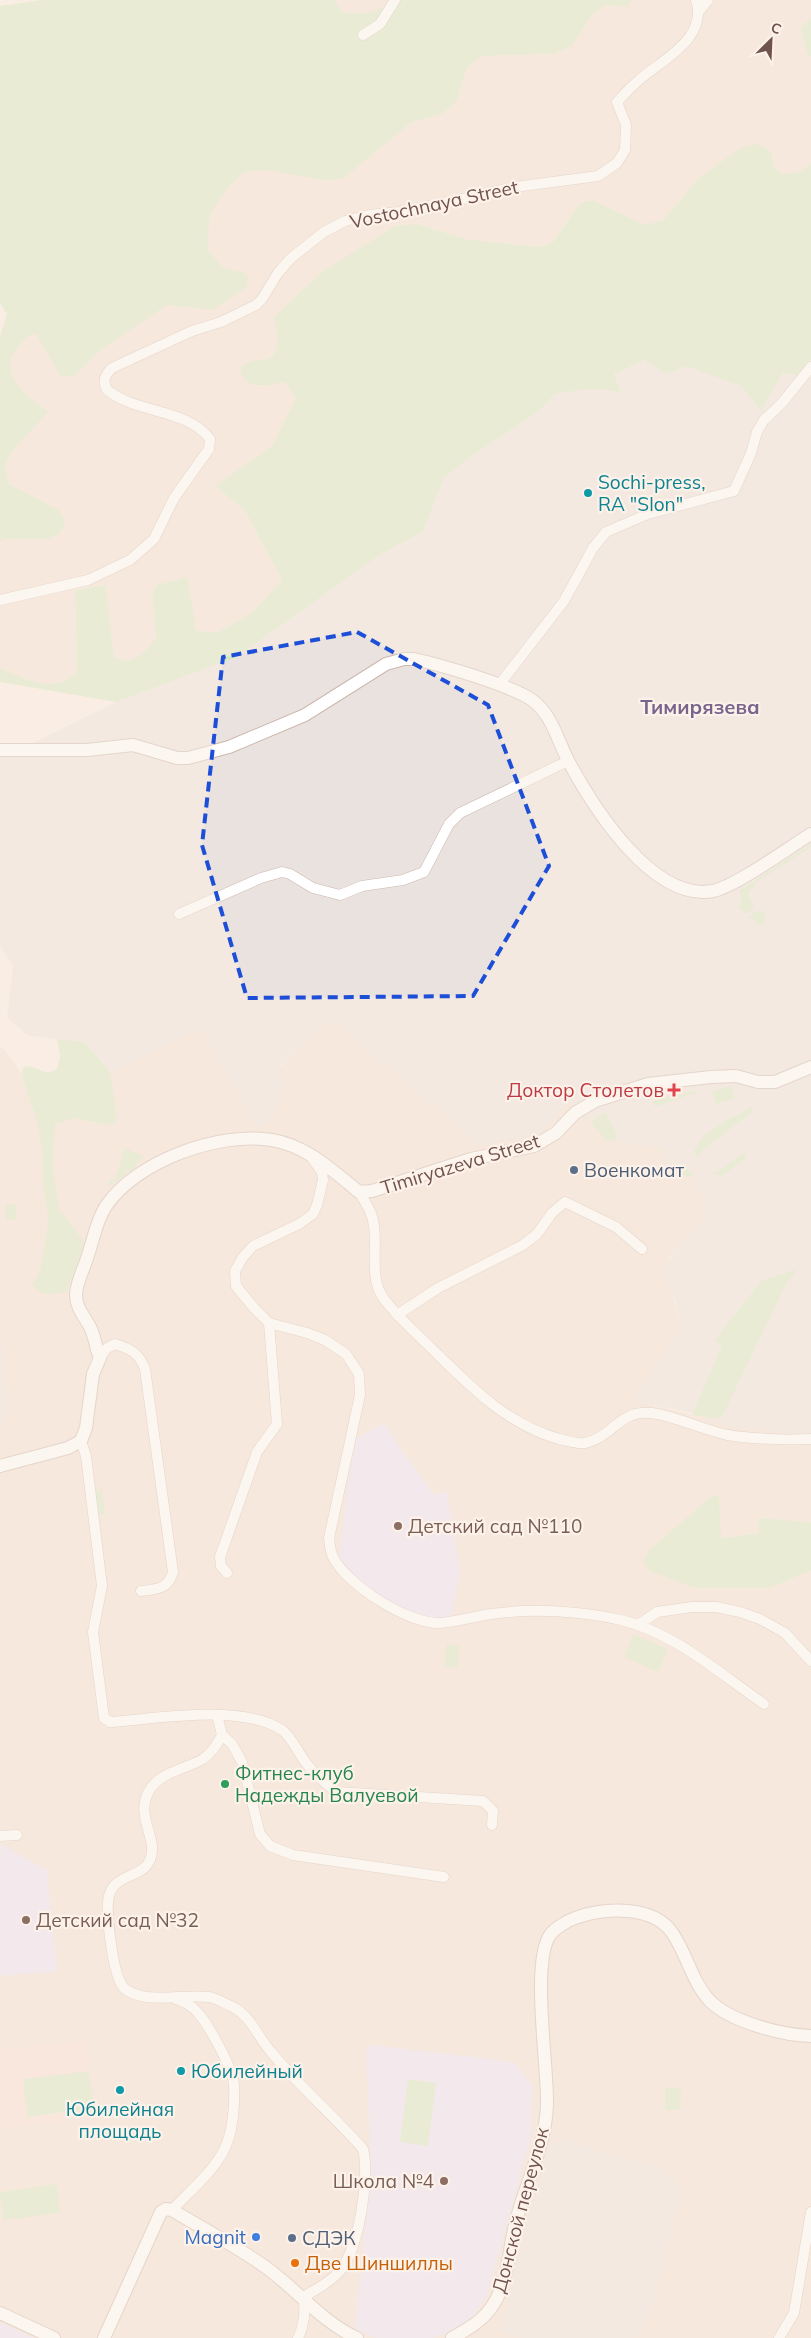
<svg xmlns="http://www.w3.org/2000/svg" width="811" height="2338" viewBox="0 0 811 2338" font-family="Mulish,sans-serif">
	<rect width="100%" height="100%" fill="#faeee4"/>
	<g fill="#f1dfd3">
		<polygon points="334,0 390,0 382,9 363,15 342,12"/>
		<polygon points="632,0 811,0 811,18 800,28 808,56 811,56 811,163 803,171 792,175 780,173 774,166 774,157 700,177 663,220 644,225 593,200 580,203 553,242 539,247 465,239 417,224 279,341 275,353 265,360 246,362 258,387 284,382 296,398 272,446 215,486 244,509 282,580 253,612 217,633 196,630 188,579 185,577 171,582 157,584 152,594 156,638 139,658 121,661 114,657 106,585 75,590 77,673 66,682 44,686 0,668 0,542 4,539 48,539 59,510 9,484 5,466 12,451 47,412 14,384 10,368 13,354 30,335 36,334 60,376 74,376 102,349 167,305 213,310 242,272 223,267 208,250 207,228 216,202 243,171 265,170 328,181 344,178 412,122 442,114 457,101 467,67 483,56 554,54 572,46 592,15 607,5 627,7"/>
		<polygon points="335,1023 443,1113 474,1145 551,1122 569,1097 811,1144 706,1222 669,1257 673,1297 682,1327 634,1400 692,1415 811,1431 811,1522 758,1518 759,1533 720,1538 719,1496 712,1496 649,1550 769,1588 811,1571 811,2338 0,2338 0,1422 6,1420 0,1297 0,1048 3,1048 21,1073 37,1122 55,1124 74,1118 107,1125 117,1119 110,1071 201,1029 257,1126 280,1068 319,1028"/>
	</g>
	<polygon fill="#f9ddd8" points="88,2040 97,2118 0,2129 0,2050"/>
	<g fill="#eae2de">
		<polygon points="811,359 811,1434 788,1433 732,1425 713,1418 634,1400 682,1327 675,1300 662,1271 678,1247 706,1221 703,1216 703,1195 693,1177 675,1176 664,1148 606,1140 569,1098 551,1122 536,1133 521,1139 474,1145 443,1113 335,1023 319,1028 280,1067 285,1086 270,1119 257,1126 201,1029 110,1071 84,1042 29,1036 7,1018 13,966 0,946 0,757 5,757 116,702 237,657 381,554 423,532 444,478 469,458 538,412 555,394 590,389 621,392 614,374 644,360 666,374 686,365 741,386 783,372 797,376"/>
		<polygon points="0,1297 6,1421 0,1422"/>
		<polygon points="564,2140 664,2170 682,2186 649,2317 633,2338 520,2338 501,2330 524,2229 551,2143"/>
	</g>
	<g fill="#ebe1f6">
		<polygon points="385,1423 402,1451 434,1495 447,1492 460,1572 451,1620 423,1618 399,1607 376,1594 355,1578 339,1557 353,1446 356,1438"/>
		<polygon points="0,1844 47,1870 57,1971 0,1976"/>
		<polygon points="371,2045 514,2062 532,2085 531,2137 487,2295 474,2316 448,2332 433,2338 376,2338 355,2329 371,2167 366,2050"/>
		<polygon points="0,2323 34,2338 0,2338"/>
	</g>
	<g fill="#d7e6c4">
		<path d="M42,0h292l8,12c19,2 35,4 48,-12h242l-5,7 -21,-2 -14,10 -20,31 -18,8 -71,2 -16,11 -10,34 -15,13 -30,8 -68,56 -16,3 -63,-11 -22,2c-26,28 -37,38 -35,78l15,17 19,5 6,4 -1,11 -34,23 -46,-5 -65,44 -28,27h-14l-24,-42 -6,1c-5,6 -12,11 -16,18 -14,26 17,45 34,59l-36,39 -7,15 4,18 50,26 6,11 -5,12 -12,6h-44l-4,3v-206l7,-22 -7,-11v-297z"/>
		<polygon points="811,18 811,56 808,56 800,28"/>
		<path d="M756,144c13,5 18,8 18,22l6,7c14,2 21,0 31,-10v196l-14,17 -14,-4 -22,39 -20,-25 -55,-20 -20,8 -22,-14 -30,14 7,18 -31,-3 -35,5 -17,18 -69,46 -25,20 -21,54 -42,22 -144,103 -121,45 -116,-20v-14c29,11 50,27 77,5l-2,-83 31,-5 8,72c21,10 30,-5 42,-19l-4,-44 5,-10 14,-2 14,-5 3,2 8,51 21,3 36,-21 29,-32 -38,-71 -29,-23 57,-40 24,-48 -12,-16c-18,4 -40,10 -44,-14 7,-7 12,-7 22,-8 22,-3 15,-28 12,-43l48,-45 73,-46 22,-2 48,15 74,8 14,-5 27,-39 13,-3 51,25 19,-5 37,-43 41,-29z"/>
		<polygon points="811,844 811,847 755,883 754,890 750,889 748,893 754,907 747,914 738,907 742,904 740,890"/>
		<polygon points="763,911 766,919 763,925 759,925 749,917 754,912"/>
		<path d="M57,1039l27,3 26,29 7,48 -2,4 -8,2 -33,-7 -19,6 -2,43 6,42 24,31v10l-17,42c-14,2 -24,6 -34,-7l8,-14 9,-51 -6,-34 -1,-38 -5,-26 -16,-49 3,-6 6,-1 18,7 9,-4 3,-13z"/>
		<polygon points="731,1086 735,1098 716,1104 712,1091"/>
		<polygon points="692,1091 698,1092 655,1107 653,1101"/>
		<path d="M751,1107l3,4 -53,40 -4,7 -3,-7c11,-24 37,-31 57,-44z"/>
		<polygon points="606,1112 617,1135 616,1141 606,1140 590,1122"/>
		<path d="M125,1148l19,9 -7,5 -2,7 -5,3 -4,-3 1,5 -18,12 1,-7 3,1c9,-11 6,-21 12,-32z"/>
		<polygon points="743,1153 746,1158 722,1176 711,1172 717,1172"/>
		<polygon points="684,1164 693,1176 675,1176 671,1168"/>
		<polygon points="16,1204 16,1220 6,1220 6,1205"/>
		<polygon points="798,1269 787,1282 722,1417 713,1418 692,1415 722,1345 714,1341 761,1281"/>
		<polygon points="102,1489 105,1514 95,1515 93,1490"/>
		<polygon points="719,1495 721,1538 759,1533 758,1518 811,1522 811,1571 769,1588 695,1588 650,1571 643,1562 649,1550 712,1496"/>
		<polygon points="633,1634 668,1649 658,1672 624,1657"/>
		<polygon points="447,1644 460,1646 457,1668 444,1666"/>
		<polygon points="89,2071 95,2108 27,2117 23,2079"/>
		<polygon points="408,2079 436,2083 428,2146 400,2142"/>
		<polygon points="665,2088 681,2088 680,2110 665,2110"/>
		<polygon points="57,2184 60,2213 3,2220 0,2192"/>
	</g>
	<g fill="none" stroke-linecap="round" stroke-linejoin="round">
		<defs>
			<g id="minor">
				<polyline points="698,13 708,0"/>
				<polyline points="363,35 380,24 395,0"/>
				<path d="M0,600l88,-20 42,-20 24,-21 20,-41 35,-49 1,-10c-24,-31 -73,-25 -103,-49 -5,-9 -2,-15 5,-22l80,-37 29,-9 35,-17 6,-6 16,-26 12,-14 34,-27 21,-11 24,-6 31,-3 58,-12 57,-13 83,-11 19,-13 8,-13 1,-25 -9,-23c7,-8 14,-15 22,-22 24,-21 69,-41 57,-80"/>
				<polyline points="499,685 564,601 593,548 606,532 648,514 734,491 751,453 757,432 764,420 782,403 811,367"/>
				<polyline points="179,914 261,878 282,872 290,874 313,888 340,895 362,886 403,880 424,872 449,824 460,813 568,761"/>
				<path d="M312,1158l10,14 1,8 -6,25 -4,9 -14,10 -46,22 -10,11 -8,14 1,15 18,22 15,15 38,10 18,7 21,14 13,20 1,21 -31,143c1,7 1,13 4,19 14,28 75,67 107,66 17,-1 35,-7 52,-9 41,-6 89,-3 129,6 54,13 98,53 143,84"/>
				<path d="M359,1192c6,10 14,21 15,34 3,21 -4,52 8,70 13,19 31,34 47,50 39,38 76,78 130,93 9,2 17,5 26,4 27,-5 34,-34 67,-30 26,4 51,17 76,22 21,4 62,5 83,4"/>
				<polyline points="397,1315 438,1288 523,1245 537,1234 552,1213 565,1202 616,1227 642,1249"/>
				<path d="M100,1358l7,-10 8,-4c16,5 24,9 30,25l28,203c-5,17 -15,17 -32,19"/>
				<path d="M81,1441l5,15 16,130 -9,46 11,86 6,4c47,-3 131,-19 172,8 11,8 16,24 25,34 8,11 19,20 30,28l146,9 10,10 -1,14"/>
				<polyline points="227,1573 221,1566 220,1557 257,1452 277,1424 269,1323"/>
				<polyline points="638,1625 657,1612 692,1607 716,1607 740,1612 760,1619 785,1633 811,1661"/>
				<path d="M217,1715l5,20c-5,9 -10,18 -19,24 -17,10 -44,13 -54,32 -14,25 8,45 2,66 -6,22 -36,15 -42,39 -4,15 4,81 15,92 19,17 60,6 85,9 7,1 17,7 24,10 19,10 25,31 39,46 28,34 62,63 91,96 7,28 -4,103 -25,124 -9,10 -23,17 -35,24 3,13 1,29 -5,41"/>
				<polyline points="222,1735 232,1744 242,1762 260,1834 270,1846 293,1855 444,1877"/>
				<polyline points="0,1836 17,1835"/>
				<path d="M172,2210c17,-18 39,-36 51,-58 10,-18 12,-47 11,-67 -1,-16 -25,-60 -36,-72 -6,-8 -14,-11 -22,-14"/>
				<polyline points="779,2338 794,2313 811,2212"/>
			</g>
			<g id="tertiary">
				<path d="M0,750h87l46,-5 44,13h11l41,-11 76,-32 81,-51 18,-5h10c27,6 96,26 118,41 21,15 26,43 38,64 24,44 83,138 143,127 23,-5 75,-43 98,-57"/>
				<path d="M0,1466l68,-18 13,-7 5,-13 7,-54 7,-16c-4,-9 -5,-20 -9,-29 -5,-11 -15,-20 -15,-34 0,-13 9,-28 12,-40 6,-17 8,-34 18,-49 30,-45 114,-75 166,-66 35,6 60,30 87,52l13,-1 99,-32 63,-13 22,-13 19,-20 20,-12 53,-17 63,-7 25,-1 22,6h17l36,-15"/>
				<polyline points="0,2313 54,2338"/>
				<path d="M104,2338l57,-126 5,-3 6,1c30,18 62,35 92,56 33,23 56,55 93,72"/>
				<path d="M452,2338c14,-8 29,-16 39,-30 18,-25 17,-58 25,-87 10,-39 30,-76 31,-117 1,-37 -16,-141 3,-169 5,-7 17,-14 25,-17 28,-10 79,-14 98,16 14,21 19,47 36,66 21,22 73,35 102,36"/>
			</g>
		</defs>
		<use href="#minor" stroke="#ccb7ae" stroke-width="11"/>
		<use href="#tertiary" stroke="#ccb7ae" stroke-width="14"/>
		<use href="#minor" stroke="#fff" stroke-width="10"/>
		<use href="#tertiary" stroke="#fff" stroke-width="12"/>
	</g>
	<path d="M0 0H811V2338H0ZM357,632l131,73 61,161 -76,130 -226,2 -45,-153 21,-188z" fill="#faeee4" fill-opacity=".55" fill-rule="evenodd"/>
	<path fill="none" stroke="#1d4ed8" stroke-width="4" stroke-dasharray="10 6" stroke-linejoin="round" d="M357,632l131,73 61,161 -76,130 -226,2 -45,-153 21,-188z"/>
	<g fill="#0f9aa8" stroke="#fdf2ea" stroke-width="2">
		<circle cx="588" cy="493" r="5"/>
		<circle cx="181" cy="2071" r="5"/>
		<circle cx="120" cy="2090" r="5"/>
	</g>
	<path fill="#e0444e" stroke="#fdf2ea" stroke-width="2" d="M671.5 1082.5h5v5h5v5h-5v5h-5v-5h-5v-5h5z"/>
	<g fill="#5c6f8a" stroke="#fdf2ea" stroke-width="2">
		<circle cx="574" cy="1170" r="5"/>
		<circle cx="292" cy="2238" r="5"/>
	</g>
	<g fill="#8d6e63" stroke="#fdf2ea" stroke-width="2">
		<circle cx="398" cy="1526" r="5"/>
		<circle cx="26" cy="1920" r="5"/>
		<circle cx="444" cy="2181" r="5"/>
	</g>
	<circle fill="#2e9e5b" stroke="#fdf2ea" stroke-width="2" cx="225" cy="1784" r="5"/>
	<circle fill="#3f7fe0" stroke="#fdf2ea" stroke-width="2" cx="256" cy="2237" r="5"/>
	<circle fill="#e8710a" stroke="#fdf2ea" stroke-width="2" cx="295" cy="2263" r="5"/>
	<g text-anchor="middle" stroke-width="4.5" stroke-linejoin="round" paint-order="stroke">
		<g font-size="19" fill="#70534c" stroke="#fdf2ea">
			<text transform="translate(434 204) rotate(-12)" y="7">Vostochnaya Street</text>
			<text transform="translate(460 1164) rotate(-17)" y="7">Timiryazeva Street</text>
			<text transform="translate(520 2210) rotate(-75)" y="7">Донской переулок</text>
		</g>
		<g font-size="19" fill="#0d838f" stroke="#fdf2ea" text-anchor="start">
			<text x="598" y="489">Sochi-press,<tspan x="598" dy="22">RA "Slon"</tspan></text>
			<text x="191" y="2078">Юбилейный</text>
			<text x="120" y="2116" text-anchor="middle">Юбилейная<tspan x="120" dy="22">площадь</tspan></text>
		</g>
		<g font-size="19" fill="#be3a42" stroke="#fdf2ea" text-anchor="end">
			<text x="664" y="1097">Доктор Столетов</text>
		</g>
		<g font-size="19" fill="#4e5e75" stroke="#fdf2ea" text-anchor="start">
			<text x="584" y="1177">Военкомат</text>
			<text x="302" y="2245">СДЭК</text>
		</g>
		<g font-size="19" fill="#785e54" stroke="#fdf2ea" text-anchor="start">
			<text x="408" y="1533">Детский сад №110</text>
			<text x="36" y="1927">Детский сад №32</text>
			<text x="434" y="2188" text-anchor="end">Школа №4</text>
		</g>
		<g font-size="19" fill="#27864d" stroke="#fdf2ea" text-anchor="start">
			<text x="235" y="1780">Фитнес-клуб<tspan x="235" dy="22">Надежды Валуевой</tspan></text>
		</g>
		<g font-size="19" fill="#366cbe" stroke="#fdf2ea" text-anchor="end">
			<text x="246" y="2244">Magnit</text>
		</g>
		<g font-size="19" fill="#c56008" stroke="#fdf2ea" text-anchor="start">
			<text x="305" y="2270">Две Шиншиллы</text>
		</g>
		<g font-size="20" font-weight="bold" fill="#79648c" stroke="#fdf2ea">
			<text x="700" y="714">Тимирязева</text>
		</g>
	</g>
	<g transform="translate(771 40) rotate(24)" stroke="#fdf2ea" stroke-width="4" paint-order="stroke">
	<path d="M0-4L9 19L0 12L-9 19Z" fill="#70534c"/>
	<text y="-8" font-size="14" font-weight="bold" text-anchor="middle" fill="#70534c">С</text>
	</g>
</svg>
